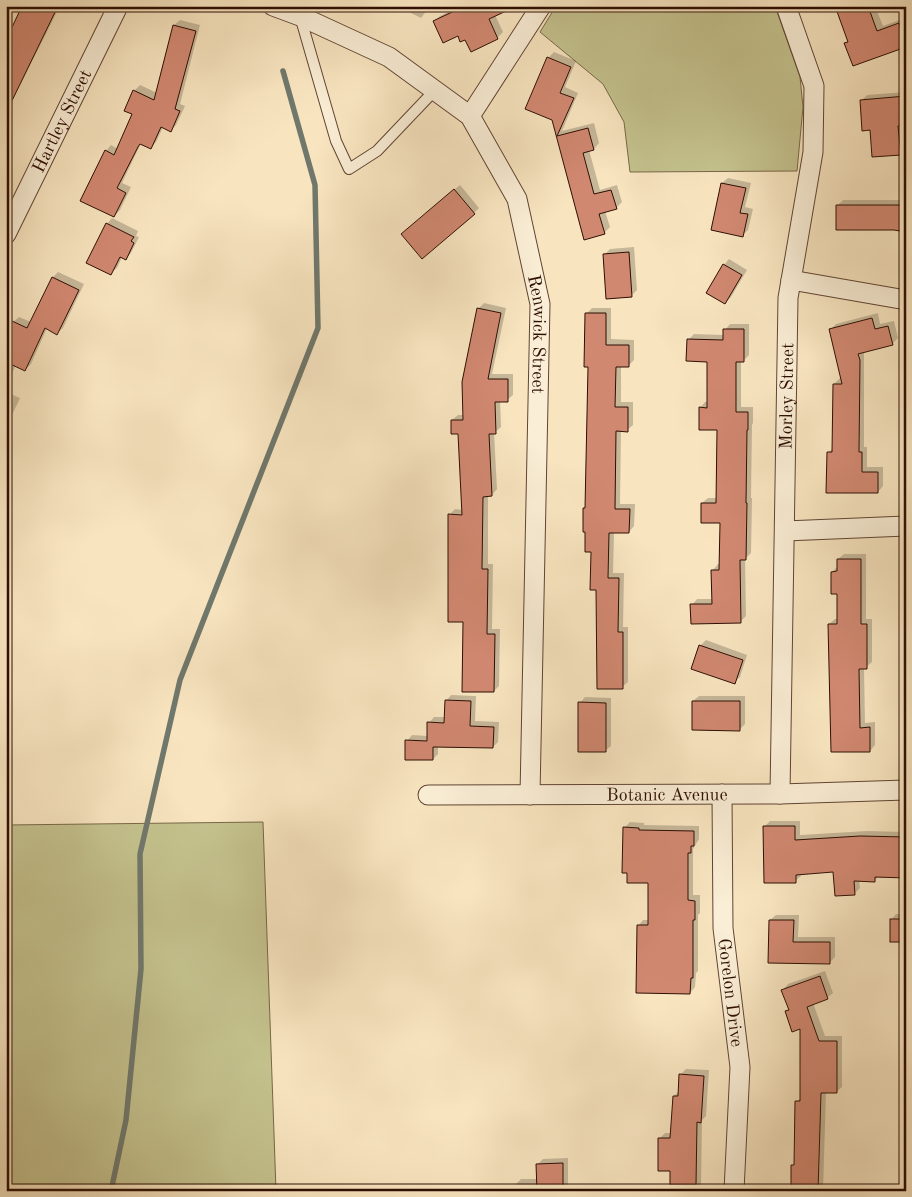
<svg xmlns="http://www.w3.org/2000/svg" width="912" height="1197" viewBox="0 0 912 1197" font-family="'Old Standard TT',serif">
	<rect width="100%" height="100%" fill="#f8e5c0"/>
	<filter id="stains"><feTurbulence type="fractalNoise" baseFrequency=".004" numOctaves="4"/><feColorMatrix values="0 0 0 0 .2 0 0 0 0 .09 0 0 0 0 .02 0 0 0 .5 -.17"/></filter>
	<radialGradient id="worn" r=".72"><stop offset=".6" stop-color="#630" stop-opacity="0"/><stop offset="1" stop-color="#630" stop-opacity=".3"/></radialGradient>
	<g fill="#c4c28e" stroke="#786848">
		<polygon points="556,6 775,6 800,77 803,107 797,171 630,172 624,122 603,84 540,32"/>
		<polygon points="263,822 276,1191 6,1191 6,825"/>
	</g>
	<g fill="#0003">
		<polygon points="24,6 60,6 6,113 6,23 14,27"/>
		<polygon points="397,6 430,6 421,18"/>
		<polygon points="461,6 504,6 495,15 503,32 497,38 466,38 435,21 440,16"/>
		<polygon points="837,6 875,6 883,26 905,18 906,46 846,43 849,40"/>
		<polygon points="180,20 200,25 180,104 185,106 176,125 171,130 163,127 156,142 151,148 141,143 122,183 131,187 120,210 114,216 106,151 111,145 118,149 133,114 134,91 140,85 157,93 174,25"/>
		<polygon points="554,52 576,61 565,87 578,93 562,131 594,123 599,143 594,149 589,150 600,190 617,185 622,202 616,208 605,211 610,227 604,233 585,239 553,119 527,108 548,58"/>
		<polygon points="906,92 906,124 904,124 906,148 900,153 871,129 861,101 867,95"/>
		<polygon points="728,178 751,183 745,207 753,209 748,230 742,236 722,183"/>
		<polygon points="460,185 479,208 474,213 408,229"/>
		<polygon points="843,200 906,200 906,231 838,205"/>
		<polygon points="112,218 138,231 136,236 139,237 131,253 126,259 122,257 117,268 111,273 107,224"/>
		<polygon points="634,247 637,290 631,296 604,255 610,249"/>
		<polygon points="729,259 747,270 731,297 725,303 724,265"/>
		<polygon points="58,272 84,284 63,328 57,333 47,328 31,364 25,370 16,365 6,386 6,327 10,329 13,322 19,317 31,322 53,277"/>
		<polygon points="484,303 506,308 492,374 513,374 513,395 507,400 500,400 501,427 494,433 497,489 492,495 488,495 488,564 493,564 492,629 500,629 499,686 494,691 464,621 449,515 455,509 463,510 459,433 452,420 458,415 464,415 478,309"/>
		<polygon points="592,308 611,308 611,339 634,340 634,360 628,366 621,366 621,402 633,402 633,425 627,430 621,430 620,504 635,504 634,526 629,532 614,532 613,573 624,573 623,627 628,627 628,682 622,687 597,589 586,507 589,366 586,314"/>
		<polygon points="878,313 880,324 894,321 898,338 892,344 864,351 864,447 867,447 867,467 883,467 883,486 878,492 828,453 834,447 834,384 840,378 842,379 830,330 836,324"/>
		<polygon points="730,324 749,324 749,355 743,361 741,361 741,407 753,407 753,423 752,425 751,498 752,498 751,553 745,559 746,616 740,622 692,605 697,599 713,599 713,570 718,564 721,564 721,522 702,503 708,498 718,498 719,429 700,408 705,402 708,402 708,360 688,340 694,334 724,335 725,330"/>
		<polygon points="6,392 20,398 6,428"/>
		<polygon points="844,554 866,554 866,619 872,619 872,662 866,667 864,668 865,723 875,722 875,745 870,751 832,751 829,624 835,619 838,619 839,593 832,572 838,566 838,559"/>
		<polygon points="706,640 747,655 740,677 734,682 700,646"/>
		<polygon points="451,695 476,696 475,721 499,722 498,742 493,747 438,746 438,754 433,759 407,741 412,735 428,736 429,723 434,717 445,717 446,701"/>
		<polygon points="699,696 745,696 745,724 739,730 693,701"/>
		<polygon points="585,697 611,698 611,746 605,751 580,703"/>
		<polygon points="770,821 800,821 800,835 867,831 906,832 906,876 879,876 874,881 859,880 860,888 854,894 834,871 801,873 801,876 795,881 764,827"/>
		<polygon points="630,822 644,823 644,825 699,826 699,839 693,849 693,895 700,895 700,913 698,915 698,971 696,973 695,987 690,993 638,926 643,920 649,920 649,882 624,828"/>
		<polygon points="896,914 906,914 906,941 891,920"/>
		<polygon points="776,915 799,915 798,937 835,937 835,957 829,963 769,962 770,920"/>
		<polygon points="825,971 833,993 827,998 813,1003 825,1036 842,1036 842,1087 836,1092 826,1092 823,1191 792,1191 792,1166 795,1163 797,1102 801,1097 801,1027 786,1012 789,1008 783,990 788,984"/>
		<polygon points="906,1036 906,1074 904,1074 904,1038"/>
		<polygon points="686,1069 709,1070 706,1116 702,1120 701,1191 672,1191 672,1170 660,1138 665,1133 672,1133 674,1096 679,1091 680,1075"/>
		<polygon points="568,1158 568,1191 515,1191 515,1185 521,1179 538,1179 538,1164 543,1159"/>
	</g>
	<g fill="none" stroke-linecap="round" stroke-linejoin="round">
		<polyline stroke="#70786c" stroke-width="5.5" points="111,1191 126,1120 141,969 140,854 180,680 318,328 315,185 283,71"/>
	</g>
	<g fill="#d18871" stroke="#2d0e02">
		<polygon points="22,6 58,6 6,113 6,40"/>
		<polygon points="465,6 517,6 489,19 498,39 471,52 465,40 460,42 458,36 443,43 433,21"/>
		<polygon points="835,6 868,6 877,31 899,23 906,41 906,47 853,66 844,43 848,42"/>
		<polygon points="173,25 196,31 175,109 180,111 171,132 161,127 151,149 140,144 138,147 117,188 126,193 114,217 80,201 105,150 114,155 132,114 124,111 133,90 154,100"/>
		<polygon points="547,57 571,67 560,93 574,98 557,136 588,128 594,150 583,153 594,194 611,190 617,209 599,214 605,234 584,240 552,120 525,109"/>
		<polygon points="906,96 906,125 898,126 901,155 872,157 870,130 862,131 860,100"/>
		<polygon points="721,183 746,188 740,213 748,214 743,237 711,230"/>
		<polygon points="454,189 475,214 422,259 401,234"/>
		<polygon points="836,205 906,205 906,232 894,230 836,230"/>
		<polygon points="106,223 134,237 131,241 134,243 126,260 120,257 111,275 86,263"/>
		<polygon points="629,252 632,297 606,299 603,254"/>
		<polygon points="723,264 742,275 725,304 706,293"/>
		<polygon points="52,277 79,290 57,335 45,328 25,371 6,362 6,335 12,321 27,328"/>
		<polygon points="477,308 501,313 488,379 508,379 508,402 495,402 496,434 489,434 492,496 483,497 482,569 488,569 487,634 495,634 494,692 462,692 463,622 448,622 448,514 462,515 458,434 451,434 451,420 463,420 462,382"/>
		<polygon points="585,313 606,313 606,345 629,345 629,367 616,367 615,407 628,407 628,432 616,431 615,509 630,509 629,533 609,533 608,578 619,578 618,632 623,632 623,689 597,689 596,590 590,590 591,552 585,552 585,532 583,532 583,508 585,508 588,367 584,367"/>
		<polygon points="872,318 875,329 888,326 893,345 858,354 860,360 859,452 862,452 862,472 878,472 878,493 826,493 827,452 832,452 833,384 842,384 829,329"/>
		<polygon points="723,329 744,329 744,362 736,362 736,412 748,412 748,430 747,430 746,503 747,503 746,560 740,560 741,623 691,624 690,604 712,604 711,570 719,570 720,523 701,523 701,503 716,503 717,430 699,430 699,407 707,408 707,362 686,361 687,339 723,340"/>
		<polygon points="837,559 861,559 861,624 867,624 867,669 859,669 860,728 870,727 870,752 831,752 828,624 837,624 837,594 831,594 831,572 837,571"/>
		<polygon points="699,645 743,660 735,684 691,669"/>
		<polygon points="445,700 471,701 470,726 494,727 493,748 433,747 433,760 405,760 405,740 427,741 427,722 444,723"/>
		<polygon points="692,701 740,701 740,731 692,730"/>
		<polygon points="578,702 606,703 606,752 578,752"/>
		<polygon points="763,826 795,826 795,840 860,836 906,837 906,878 875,877 875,882 854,881 855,895 835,896 833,872 796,875 796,883 764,883"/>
		<polygon points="623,827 639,828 639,830 694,831 694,846 691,846 691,853 688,853 688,900 695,901 695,920 693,920 693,978 691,978 690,994 636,993 637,925 648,925 648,883 627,883 627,873 622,873"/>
		<rect x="890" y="919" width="16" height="23"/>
		<polygon points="769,920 794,920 793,942 830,942 830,964 768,963"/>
		<polygon points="820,976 828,999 807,1007 819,1041 837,1041 837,1093 821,1093 818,1191 791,1191 791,1165 794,1165 795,1101 800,1101 800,1029 792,1032 785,1011 789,1010 781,990"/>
		<polygon points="679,1074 704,1076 701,1123 697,1122 696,1185 670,1185 670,1171 658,1171 658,1138 670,1138 673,1096 678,1096"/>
		<polygon points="563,1163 563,1191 537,1191 536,1164"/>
	</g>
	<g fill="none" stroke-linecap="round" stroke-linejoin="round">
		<defs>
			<polyline id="service" points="300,16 336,141 349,169 377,151 436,89"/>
			<g id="minor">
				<path id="s1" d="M273,6l27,10 89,41 81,59 47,83 23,105 -10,491"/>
				<polyline points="470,116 541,6"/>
				<path id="s2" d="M6,234l112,-228"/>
				<polyline points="791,280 906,300"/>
				<polyline points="785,531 906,526"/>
				<path id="s3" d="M722,794l1,134 17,139 -6,124"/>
				<path id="s4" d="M780,794l8,-496 25,-146 1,-66 -28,-80"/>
				<path id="s5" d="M428,795l352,-1 126,-4"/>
			</g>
		</defs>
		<use href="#service" stroke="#604432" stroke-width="12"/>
		<use href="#minor" stroke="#604432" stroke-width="21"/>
		<use href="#service" stroke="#faeed6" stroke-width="10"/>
		<use href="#minor" stroke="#faeed6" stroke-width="19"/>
	</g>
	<g text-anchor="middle" stroke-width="4.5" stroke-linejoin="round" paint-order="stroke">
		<g font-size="18" fill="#2d0e02" stroke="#faeed6">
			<text dy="6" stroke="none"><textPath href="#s2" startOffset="126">Hartley Street</textPath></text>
			<text dy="6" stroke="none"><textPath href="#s1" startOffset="460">Renwick Street</textPath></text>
			<text dy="6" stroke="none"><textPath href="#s4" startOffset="398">Morley Street</textPath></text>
			<text dy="6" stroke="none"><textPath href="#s5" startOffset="239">Botanic Avenue</textPath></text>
			<text dy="6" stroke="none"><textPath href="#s3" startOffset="199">Gorelon Drive</textPath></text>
		</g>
	</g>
	<rect width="912" height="1197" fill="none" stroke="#f8e5c0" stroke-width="25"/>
	<rect x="8" y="8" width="897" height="1182" fill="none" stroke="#2d0e02" stroke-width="2.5"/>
	<rect x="12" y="12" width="887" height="1172" fill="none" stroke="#2d0e02"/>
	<rect width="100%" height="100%" filter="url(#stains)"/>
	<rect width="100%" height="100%" fill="url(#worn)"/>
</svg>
